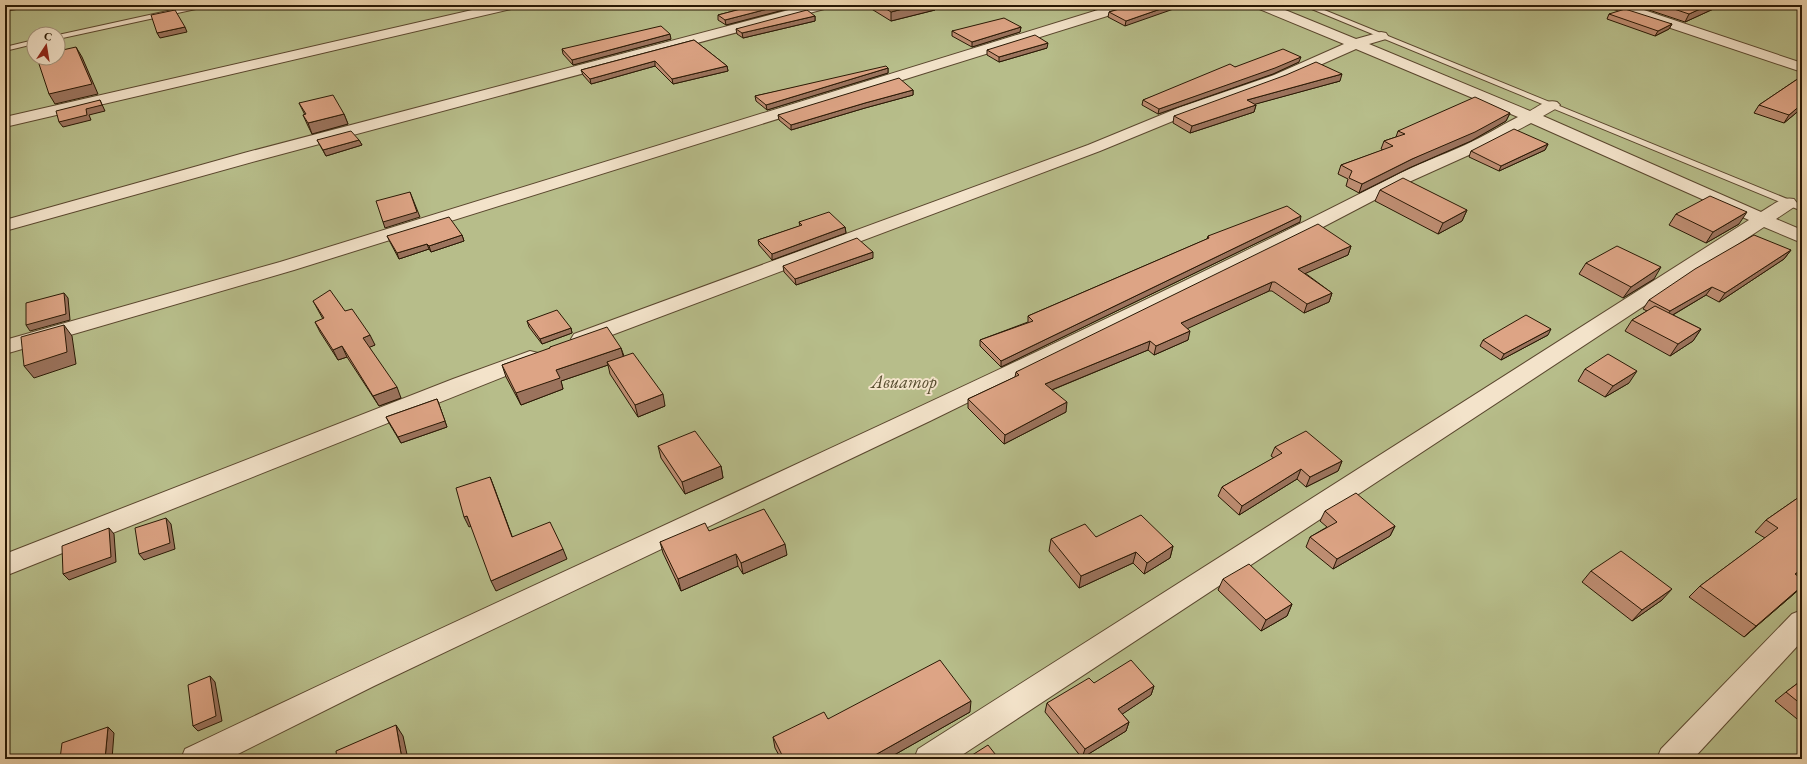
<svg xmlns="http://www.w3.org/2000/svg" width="1807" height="764" viewBox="0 0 1807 764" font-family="'EB Garamond',serif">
	<rect width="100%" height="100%" fill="#ecd4ad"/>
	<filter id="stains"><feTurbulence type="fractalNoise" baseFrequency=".005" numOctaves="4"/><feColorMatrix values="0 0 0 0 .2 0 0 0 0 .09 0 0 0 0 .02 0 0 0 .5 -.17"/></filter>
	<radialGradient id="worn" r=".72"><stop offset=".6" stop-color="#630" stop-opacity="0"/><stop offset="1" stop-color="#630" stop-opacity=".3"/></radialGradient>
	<path fill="#b7bd8a" stroke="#706a47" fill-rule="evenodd" d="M5,5h1797v754h-1797zM34,34h24v24h-24z"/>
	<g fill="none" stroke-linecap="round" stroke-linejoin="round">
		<defs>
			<g id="lane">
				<polygon points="195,5 209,5 205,7 58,39 58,35"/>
				<polygon points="1302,5 1312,5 1802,205 1802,211"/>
				<polygon points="34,40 34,44 5,51 5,47"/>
			</g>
			<g id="street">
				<polygon points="5,5 24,5 22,8 5,11"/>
				<polygon points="494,5 518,5 516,8 511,9 5,127 5,117"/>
				<polygon points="808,5 830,5 828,8 256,161 5,231 5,220 244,153"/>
				<polygon points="1114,5 1135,5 1133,8 294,270 5,354 5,340 280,262"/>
				<path d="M1255,5h18l83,34 25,-7 5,1 2,3 -2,3 -17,5 161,67c9,-5 17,-12 27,-9l3,3 -3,3 -14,8 218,96c11,-6 20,-16 33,-13l3,4 -3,4 -18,12 26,11v13l-38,-16 -808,532h-42l4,-10 831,-529 -218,-97 -51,27 -71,32 -130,68 -349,171 -556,265 -146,73h-47l4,-10c401,-192 810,-369 1206,-571 24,-13 50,-22 74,-33 18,-8 35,-19 53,-28l-162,-68 -72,32 -94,33 -90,37 -512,193 -7,2 -7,-2 -3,-5 3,-5 514,-189 90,-37 96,-33 70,-31 -87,-36z"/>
				<polygon points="1609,5 1629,5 1802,63 1802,72 1611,8"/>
				<polygon points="530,351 538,353 541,358 538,363 5,576 5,554 453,379"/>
				<polygon points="1802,610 1802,641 1693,759 1657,759 1661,749 1792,614"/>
			</g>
		</defs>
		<use href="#lane" stroke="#5a472e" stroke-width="2"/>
		<use href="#street" stroke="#5a472e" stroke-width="2"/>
		<use href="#lane" fill="#f3e3ca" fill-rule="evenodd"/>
		<use href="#street" fill="#f3e3ca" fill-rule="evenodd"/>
	</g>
	<g fill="#be8d72" stroke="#291804">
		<polygon points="756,5 795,5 795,7 726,25 718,20 718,15"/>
		<polygon points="865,5 936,5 935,10 891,21"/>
		<polygon points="1086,5 1109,5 1094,10 1086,6"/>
		<polygon points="1133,5 1125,26 1108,17 1109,12"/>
		<polygon points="1641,5 1722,5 1685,22 1640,7"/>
		<polygon points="1609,14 1672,24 1669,29 1655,36 1607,19"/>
		<polygon points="815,16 815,21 743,38 737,34 736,29"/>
		<polygon points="1021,27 1020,32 972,47 952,36 952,31"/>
		<polygon points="671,39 573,65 563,54 562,49"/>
		<polygon points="694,40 727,66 728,71 673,84 655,66 591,84 583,75 581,70"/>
		<polygon points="1047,48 999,62 987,55 987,50"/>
		<polygon points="1299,62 1273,74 1158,114 1142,105 1143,100 1235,67"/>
		<polygon points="888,68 888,73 767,110 756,101 755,96"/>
		<polygon points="1802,76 1802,108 1784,123 1754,113 1759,105"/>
		<polygon points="1340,81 1255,104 1256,105 1254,112 1190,133 1173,123 1174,116"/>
		<polygon points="913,90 913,95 865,108 791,130 779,120 778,115"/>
		<polygon points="299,103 344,114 348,124 312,134 308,126 303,115 305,115"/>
		<polygon points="1510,113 1506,121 1471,141 1409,168 1359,193 1346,186 1348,179 1338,174 1341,165 1383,150 1381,149 1384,141 1396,137 1398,131"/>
		<polygon points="317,140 359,140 362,145 326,156"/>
		<polygon points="1548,144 1545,150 1499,171 1469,157 1471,151"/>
		<polygon points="1380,190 1467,210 1462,221 1438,234 1375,201"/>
		<polygon points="1676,214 1739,224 1706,243 1669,225"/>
		<polygon points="799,222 845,227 846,233 772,260 759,245 758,240 800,226"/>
		<polygon points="1300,222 1001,367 980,346 980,340 1028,322 1028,316 1207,239 1208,236"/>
		<polygon points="462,235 464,241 431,252 429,249 399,259 390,242 387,236"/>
		<polygon points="1351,246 1348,255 1305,273 1332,293 1329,302 1304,313 1272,291 1269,291 1187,328 1188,340 1154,355 1148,350 1052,390 1066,412 1004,444 968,408 968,399 1015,377 1016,372"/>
		<polygon points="1791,250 1784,259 1719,302 1706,295 1673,315 1701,329 1693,341 1670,356 1625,331 1632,320 1647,311 1643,309 1649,300"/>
		<polygon points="873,258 796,285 784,272 783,266"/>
		<polygon points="1586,263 1654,279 1623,298 1579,274"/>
		<polygon points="313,301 345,311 375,345 369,347 401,398 379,406 347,357 338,360 320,332 315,322 323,319"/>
		<polygon points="527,321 571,328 572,333 542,344 529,327"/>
		<polygon points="1548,335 1501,360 1480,346 1483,340"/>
		<polygon points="550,347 621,348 624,356 665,406 638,417 610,374 608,365 561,381 563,389 521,405 506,377 502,365 550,349"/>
		<polygon points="1585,369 1629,383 1605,397 1578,381"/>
		<polygon points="437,399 447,427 401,443 389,423 386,417"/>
		<polygon points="658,446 721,466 723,478 685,494 661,458"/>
		<polygon points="1275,447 1342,461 1338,471 1306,487 1297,479 1239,515 1218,496 1222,487 1274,458 1271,456"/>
		<polygon points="1802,495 1802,572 1797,576 1802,579 1802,587 1744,637 1689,597 1700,586 1765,538 1755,532 1766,520"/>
		<polygon points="1325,511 1395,526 1390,536 1333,569 1306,547 1310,537 1327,527 1320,521"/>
		<polygon points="709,531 787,555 743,574 738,566 681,591 663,553 660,542"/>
		<polygon points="1096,537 1173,546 1170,558 1144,574 1133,563 1079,588 1049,551 1051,539"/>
		<polygon points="1591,571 1662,600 1632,621 1582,582"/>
		<polygon points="1223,579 1292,604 1287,616 1261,631 1218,590"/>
		<polygon points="1802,680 1802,723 1775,701 1786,692"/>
		<polygon points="1094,683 1154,686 1151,695 1122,714 1129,722 1126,731 1082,758 1045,712 1047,703"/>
		<polygon points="970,712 887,759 781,759 775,748 773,737 828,719"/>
	</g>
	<g fill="#9b735d" stroke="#291804">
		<polygon points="783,5 795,5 795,7 726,25 725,20"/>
		<polygon points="918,5 936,5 935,10 891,21 891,12"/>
		<polygon points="1095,5 1109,5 1094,10"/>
		<polygon points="1172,5 1185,5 1125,26 1126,21"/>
		<polygon points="1709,5 1722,5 1685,22 1689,14"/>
		<polygon points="815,16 815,21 743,38 742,33"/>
		<polygon points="1672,24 1669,29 1655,36 1658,31"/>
		<polygon points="185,27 187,32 160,38 157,33"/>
		<polygon points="1021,27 1020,32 972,47 972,42"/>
		<polygon points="670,34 671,39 573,65 572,60"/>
		<polygon points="1048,43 1047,48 999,62 999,57"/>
		<polygon points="76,47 82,57 98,94 55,104 49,94"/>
		<polygon points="1301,57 1299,62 1273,74 1158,114 1159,109"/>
		<polygon points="655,61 655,66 591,84 590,79"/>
		<polygon points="727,66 728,71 673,84 672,79"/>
		<polygon points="888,68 888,73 767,110 766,105"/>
		<polygon points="1342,74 1340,81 1245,107 1247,100"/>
		<polygon points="913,90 913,95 865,108 791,130 791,125 865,103"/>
		<polygon points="100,100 105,111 89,115 91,120 63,127 59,122 86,109"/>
		<polygon points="1802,104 1802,108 1784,123 1789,115"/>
		<polygon points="1256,105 1254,112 1190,133 1192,126"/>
		<polygon points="1510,113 1506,121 1471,141 1409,168 1359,193 1362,184 1412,159"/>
		<polygon points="344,114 348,124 312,134 308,123"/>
		<polygon points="359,140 362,145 326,156 323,150"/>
		<polygon points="1548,144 1545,150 1499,171 1501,166"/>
		<polygon points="410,192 420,217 385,228 383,222"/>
		<polygon points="1467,210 1462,221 1438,234 1443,223"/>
		<polygon points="1747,212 1739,224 1706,243 1713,232"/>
		<polygon points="1301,216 1300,222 1001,367 1001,361"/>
		<polygon points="845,227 846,233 772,260 772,254"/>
		<polygon points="462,235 464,241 431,252 429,246"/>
		<polygon points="427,244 429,249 399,259 397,253"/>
		<polygon points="1351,246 1348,255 1295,278 1298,269"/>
		<polygon points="1791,250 1784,259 1719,302 1725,293"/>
		<polygon points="873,252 873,258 796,285 795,279"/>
		<polygon points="1661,267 1654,279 1623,298 1631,287"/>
		<polygon points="1272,282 1269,291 1178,333 1181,323"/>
		<polygon points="1712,287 1706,295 1664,320 1670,311"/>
		<polygon points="64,293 68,298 70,320 30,331 26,325"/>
		<polygon points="1332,293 1329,302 1304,313 1307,304"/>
		<polygon points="64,325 72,336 76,364 34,378 24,366"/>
		<polygon points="571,328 572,333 542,344 540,339"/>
		<polygon points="1551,329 1548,335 1501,360 1504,354"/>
		<polygon points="1701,329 1693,341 1670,356 1678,344"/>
		<polygon points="1190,331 1188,340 1154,355 1156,346"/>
		<polygon points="370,335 375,345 368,348 363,338"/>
		<polygon points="1150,341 1148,350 1044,393 1045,384"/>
		<polygon points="342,346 347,357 338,360 333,350"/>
		<polygon points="621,348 624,359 607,362 608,365 561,381 563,389 521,405 516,393 556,370"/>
		<polygon points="1637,371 1629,383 1605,397 1613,386"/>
		<polygon points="397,387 401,398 379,406 373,396"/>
		<polygon points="663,394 665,406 638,417 635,405"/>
		<polygon points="437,399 447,427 401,443 398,437"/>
		<polygon points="1067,402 1066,412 1004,444 1005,435"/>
		<polygon points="1342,461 1338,471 1306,487 1310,477"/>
		<polygon points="721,466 723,478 685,494 682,482"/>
		<polygon points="1301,469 1297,479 1239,515 1242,506"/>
		<polygon points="490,477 494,487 516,547 512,537"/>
		<polygon points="467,516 472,526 469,527 464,517"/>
		<polygon points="166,518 171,524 175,549 144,560 139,554"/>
		<polygon points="1395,526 1390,536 1333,569 1337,559"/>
		<polygon points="109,528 114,534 116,562 69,580 63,574"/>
		<polygon points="785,544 787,555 743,574 741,563"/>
		<polygon points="1173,546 1170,558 1144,574 1147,563"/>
		<polygon points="563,549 567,559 496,591 491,581"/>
		<polygon points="1136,552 1133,563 1079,588 1081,576"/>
		<polygon points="736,554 738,566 681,591 678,579"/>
		<polygon points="1802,569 1802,572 1783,586 1795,574"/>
		<polygon points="1802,586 1795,593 1744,637 1756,626"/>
		<polygon points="1672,589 1662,600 1632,621 1642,610"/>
		<polygon points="1292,604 1287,616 1261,631 1266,620"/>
		<polygon points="210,676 215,682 222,721 198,731 193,726"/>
		<polygon points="1154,686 1151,695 1115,719 1118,709"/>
		<polygon points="971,701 970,712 887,759 868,759"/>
		<polygon points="1129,722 1126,731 1082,758 1085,749"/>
		<polygon points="396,725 403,736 408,759 402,759"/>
		<polygon points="108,727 114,733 112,759 105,759"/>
		<polygon points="866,755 866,759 858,759"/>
	</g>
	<g fill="#dda485" stroke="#291804">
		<polygon points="756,5 783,5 725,20 718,15"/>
		<polygon points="880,5 918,5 891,12"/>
		<polygon points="1133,5 1172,5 1126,21 1109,12"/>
		<polygon points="1662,5 1709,5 1689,14"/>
		<polygon points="1625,9 1672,24 1658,31 1609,14"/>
		<polygon points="175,10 185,27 157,33 151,15"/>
		<polygon points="807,10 815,16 742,33 736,29"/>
		<polygon points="1004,18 1021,27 972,42 952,31"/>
		<polygon points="661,26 670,34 572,60 562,49"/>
		<polygon points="1035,35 1048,43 999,57 987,50"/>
		<polygon points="694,40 727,66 672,79 655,61 590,79 581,70"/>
		<polygon points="76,47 92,84 49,94 37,58 58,58 58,51"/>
		<polygon points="1283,49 1301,57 1275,68 1159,109 1143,100 1230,64 1235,67"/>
		<polygon points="1316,62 1342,74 1247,100 1256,105 1192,126 1174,116 1286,75"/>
		<polygon points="886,66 888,68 766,105 755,96"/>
		<polygon points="1802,76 1802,104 1789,115 1759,105"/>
		<polygon points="899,78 913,90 865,103 791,125 778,115"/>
		<polygon points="333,95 344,114 308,123 303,115 306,114 299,103"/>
		<polygon points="1475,97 1510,113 1475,132 1412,159 1362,184 1349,178 1352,171 1341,165 1393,146 1384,141 1405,134 1398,131"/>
		<polygon points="100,100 102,105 86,109 87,115 59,122 56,111"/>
		<polygon points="1514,129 1548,144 1501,166 1471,151"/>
		<polygon points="351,131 359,140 323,150 317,140"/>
		<polygon points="1403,178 1467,210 1443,223 1380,190"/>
		<polygon points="410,192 417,212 383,222 376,201"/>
		<polygon points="1710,196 1747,212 1713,232 1676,214"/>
		<polygon points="1287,206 1301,216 1001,361 980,340 1033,321 1028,316 1209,238 1208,236"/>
		<polygon points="829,212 845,227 772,254 758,240 802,225 799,222"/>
		<polygon points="449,217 462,235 429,246 427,244 397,253 387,236"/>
		<polygon points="1318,224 1351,246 1298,269 1332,293 1307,304 1275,282 1272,282 1181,323 1190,331 1156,346 1150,341 1045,384 1067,402 1005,435 968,399 1019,375 1016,372"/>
		<polygon points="1754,235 1791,250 1725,293 1712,287 1670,311 1649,300 1695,269"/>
		<polygon points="857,238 873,252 795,279 783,266"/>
		<polygon points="1617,246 1661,267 1631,287 1586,263"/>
		<polygon points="330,290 345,311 352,309 370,335 363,338 397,387 373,396 342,346 333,350 315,322 324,318 313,301"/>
		<polygon points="64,293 66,314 26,325 26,303"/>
		<polygon points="1655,306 1701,329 1678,344 1632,320"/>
		<polygon points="557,310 571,328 540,339 527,321"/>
		<polygon points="1526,315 1551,329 1504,354 1483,340"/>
		<polygon points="64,325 67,352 24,366 21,337"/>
		<polygon points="607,327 621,348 556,370 560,378 516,393 502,365 550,348 550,347"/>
		<polygon points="633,353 663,394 635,405 607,362"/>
		<polygon points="1608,354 1637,371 1613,386 1585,369"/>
		<polygon points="437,399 445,421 398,437 386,417"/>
		<polygon points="695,431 721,466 682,482 658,446"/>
		<polygon points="1306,431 1342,461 1310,477 1301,469 1242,506 1222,487 1282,453 1275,447"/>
		<polygon points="490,477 512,537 550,522 563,549 491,581 467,516 464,517 456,488"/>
		<polygon points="1356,493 1395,526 1337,559 1310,537 1337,522 1325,511"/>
		<polygon points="1802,495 1802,569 1795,574 1802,579 1802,586 1756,626 1700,586 1778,528 1766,520"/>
		<polygon points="764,509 785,544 741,563 736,554 678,579 660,542 705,523 709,531"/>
		<polygon points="1141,515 1173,546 1147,563 1136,552 1081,576 1051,539 1085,524 1096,537"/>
		<polygon points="166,518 170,543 139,554 135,528"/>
		<polygon points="109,528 111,557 63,574 62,546"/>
		<polygon points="1621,551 1672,589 1642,610 1591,571"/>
		<polygon points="1249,564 1292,604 1266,620 1223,579"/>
		<polygon points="940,660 971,701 868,759 866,755 858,759 784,759 773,737 824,712 828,719"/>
		<polygon points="1131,660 1154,686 1118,709 1129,722 1085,749 1047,703 1089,678 1094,683"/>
		<polygon points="210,676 216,716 193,726 188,685"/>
		<polygon points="1802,680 1802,705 1786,692"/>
		<polygon points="396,725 402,759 337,759 336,751"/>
		<polygon points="108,727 105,759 60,759 62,743"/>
		<polygon points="988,745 999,759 966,759"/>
	</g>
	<g text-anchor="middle" stroke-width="4" stroke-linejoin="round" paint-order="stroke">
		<g font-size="18" font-style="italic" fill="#544a2c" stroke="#f3e3ca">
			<text x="904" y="388">Авиатор</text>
		</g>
	</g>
	<rect width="1807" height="764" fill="none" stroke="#ecd4ad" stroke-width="20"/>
	<rect x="6" y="6" width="1795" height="752" fill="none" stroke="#291804" stroke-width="2"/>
	<rect x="10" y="10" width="1787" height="744" fill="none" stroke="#291804"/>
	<g transform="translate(46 46) rotate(12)"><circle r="19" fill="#f3e3ca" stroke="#a2927b"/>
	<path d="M0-3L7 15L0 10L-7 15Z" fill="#8f2418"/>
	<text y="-6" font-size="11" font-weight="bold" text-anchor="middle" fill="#291804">С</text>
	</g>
	<rect width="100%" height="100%" filter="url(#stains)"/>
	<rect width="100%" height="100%" fill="url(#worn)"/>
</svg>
